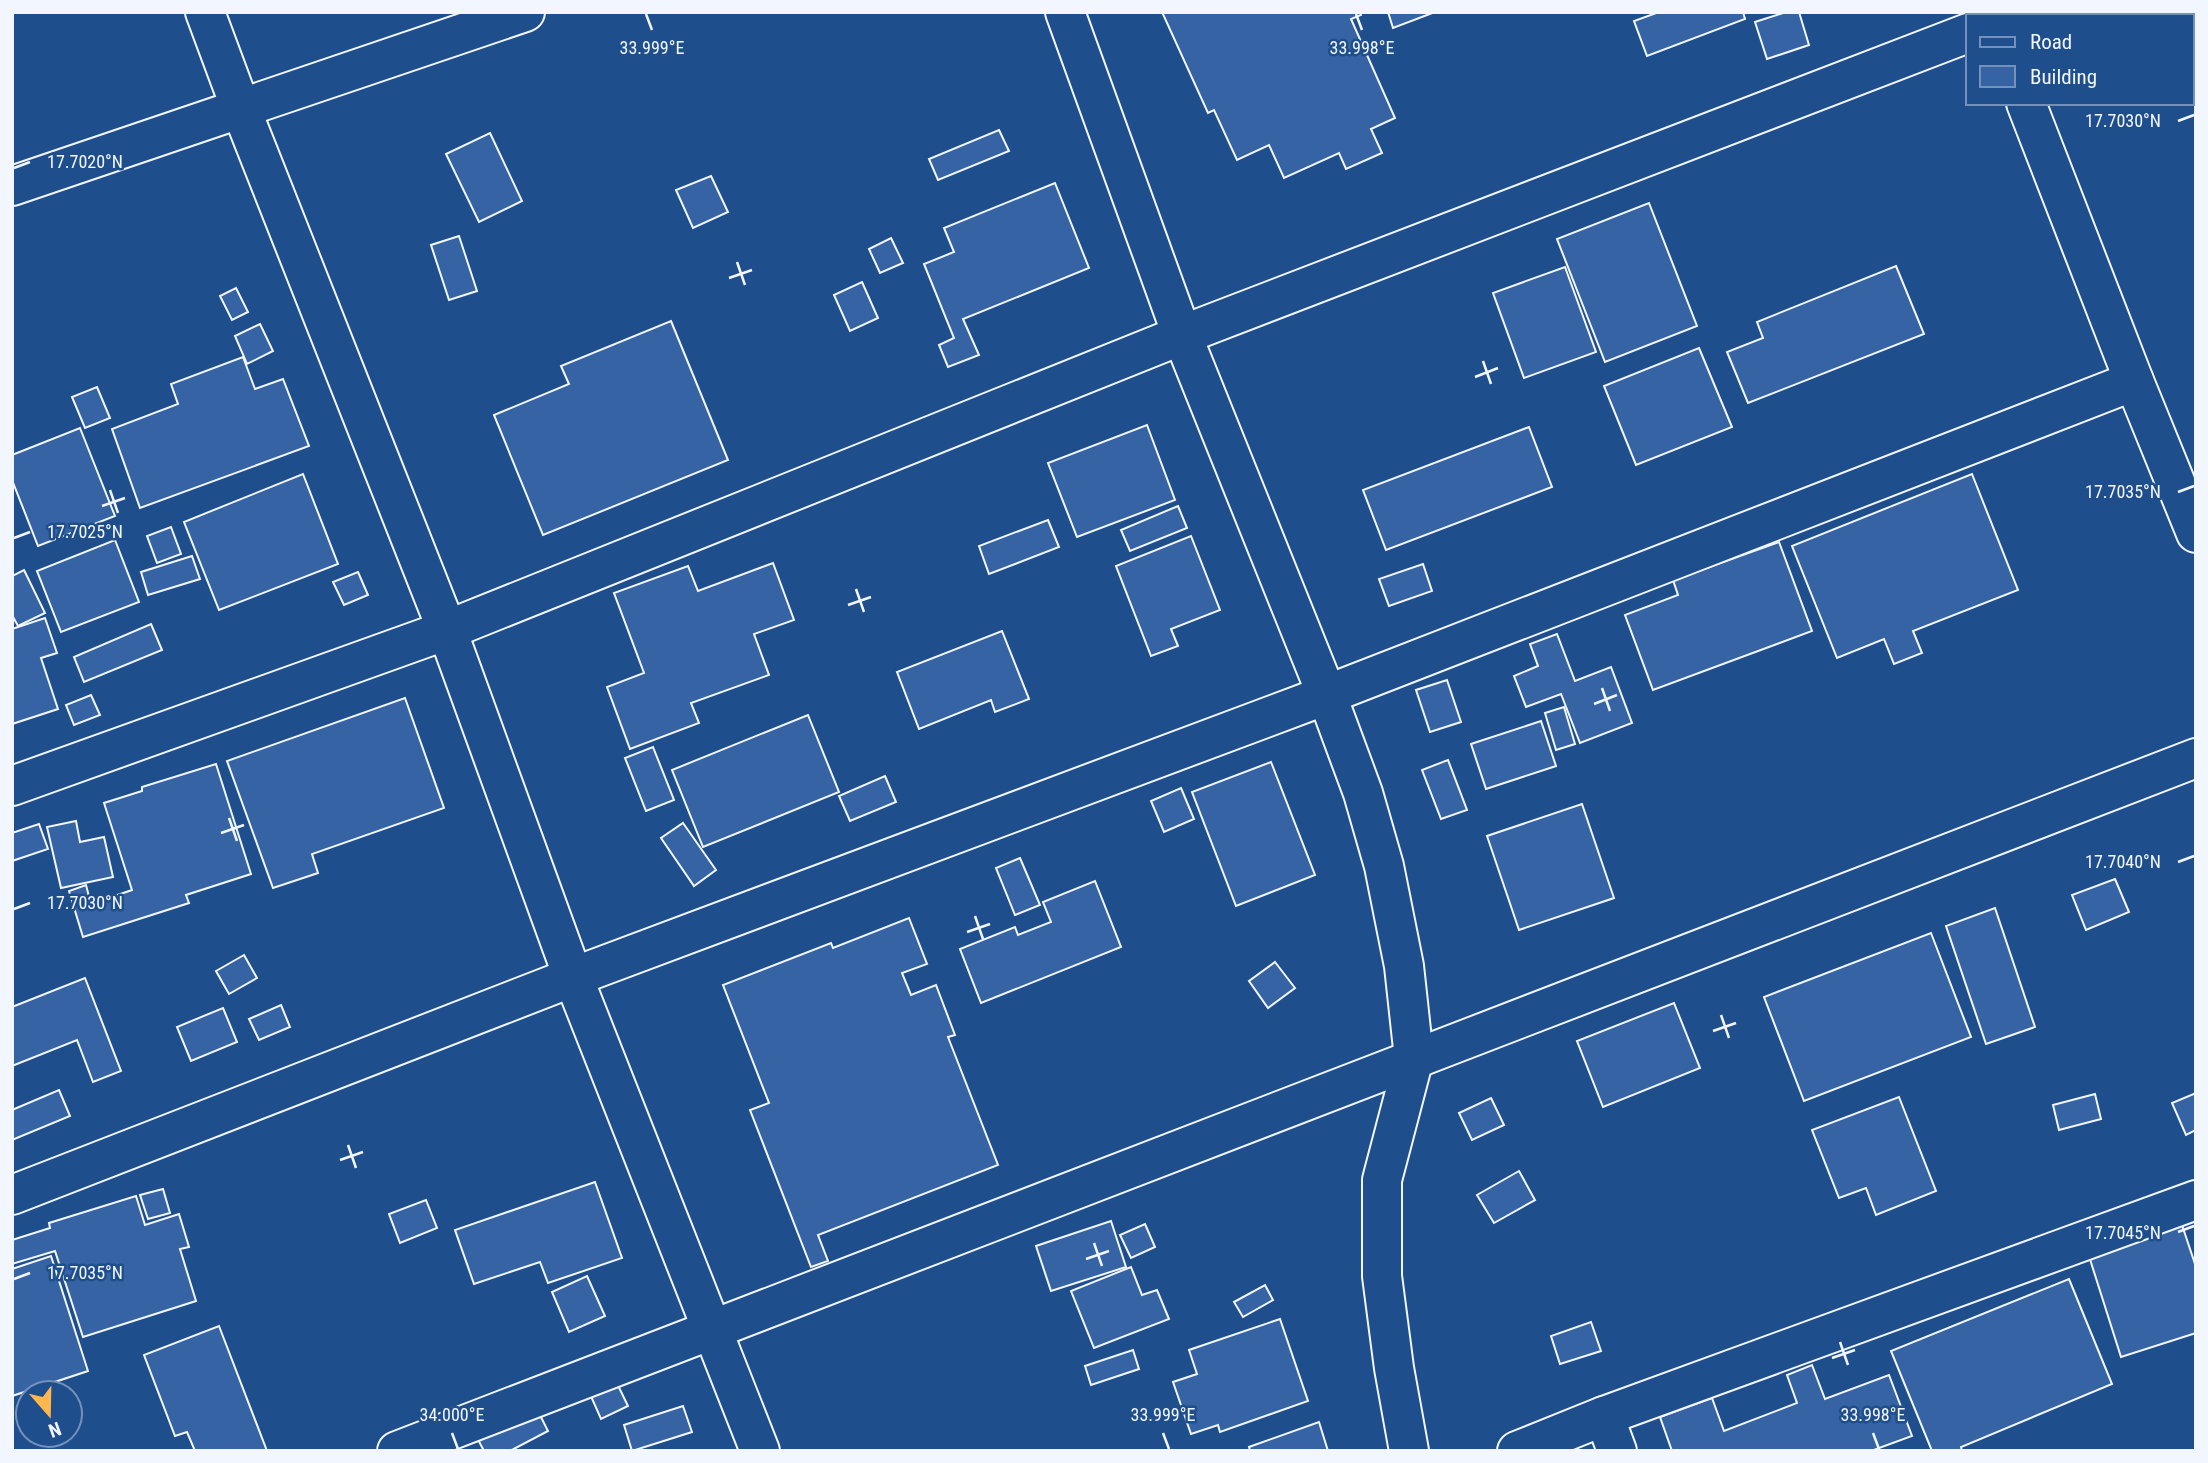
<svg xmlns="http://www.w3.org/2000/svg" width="2208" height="1463" viewBox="0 0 2208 1463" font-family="'Roboto Condensed',sans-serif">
	<rect width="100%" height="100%" fill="#1f4e8c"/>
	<g fill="#3563a3" stroke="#f2f6ff" stroke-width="2">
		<polygon points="1162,12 1360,12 1361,15 1351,19 1395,118 1371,129 1382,153 1346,169 1339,153 1284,178 1269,145 1237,160 1214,110 1208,113"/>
		<polygon points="1388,12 1435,12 1393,28"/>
		<polygon points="1659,12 1743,12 1745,19 1647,56 1634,21"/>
		<polygon points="1786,12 1799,12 1809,45 1767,59 1755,22"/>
		<polygon points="999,130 1009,151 938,180 929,159"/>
		<polygon points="490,133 522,201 479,222 446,154"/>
		<polygon points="711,176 728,212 693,228 676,190"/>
		<polygon points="1055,183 1089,268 963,319 979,355 948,367 939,345 954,338 924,264 954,252 944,228"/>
		<polygon points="1649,203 1697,326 1605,362 1557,239"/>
		<polygon points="459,236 477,291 449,300 431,245"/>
		<polygon points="891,238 903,263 880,273 869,249"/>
		<polygon points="1896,266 1924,334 1748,403 1727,352 1763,338 1757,322"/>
		<polygon points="1565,267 1596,352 1524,378 1493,293"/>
		<polygon points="862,282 878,318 850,331 834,295"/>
		<polygon points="236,288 248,312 232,320 220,296"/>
		<polygon points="671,321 728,460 543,535 494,415 569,384 561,366"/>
		<polygon points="260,324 273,351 247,364 235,336"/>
		<polygon points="1699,348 1732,427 1636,465 1604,386"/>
		<polygon points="243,357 255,389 283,379 309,446 140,508 112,429 178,404 171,384"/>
		<polygon points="97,387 110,418 85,428 72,397"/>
		<polygon points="1147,425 1175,500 1077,537 1048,463"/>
		<polygon points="1529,427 1552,487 1386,550 1363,490"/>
		<polygon points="80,428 115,516 38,546 12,480 12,455"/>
		<polygon points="303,474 338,564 219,610 184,522"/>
		<polygon points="1972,474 2018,590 1913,631 1922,653 1894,664 1884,639 1837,658 1792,546"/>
		<polygon points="1178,506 1187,528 1130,551 1121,530"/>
		<polygon points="1048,520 1059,547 989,574 979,546"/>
		<polygon points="171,527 181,554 157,563 147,536"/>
		<polygon points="1191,536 1220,610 1171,629 1178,646 1151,656 1116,566"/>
		<polygon points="115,540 139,602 61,632 37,571"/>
		<polygon points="1779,542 1812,631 1653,690 1625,615 1678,595 1673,580"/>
		<polygon points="192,556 200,579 148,595 141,572"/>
		<polygon points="773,563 794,620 754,634 769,675 691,703 699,723 630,749 607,687 644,673 614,593 688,566 698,591"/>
		<polygon points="1423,564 1432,591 1389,606 1379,579"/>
		<polygon points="24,570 45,613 18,626 12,615 12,576"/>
		<polygon points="358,572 368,595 344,605 333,582"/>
		<polygon points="45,618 57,653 41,658 58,709 12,724 12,629"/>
		<polygon points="151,624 162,650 84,682 74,657"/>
		<polygon points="1002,631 1029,699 995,712 991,700 919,729 897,672"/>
		<polygon points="1557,634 1575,681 1611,667 1632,723 1580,743 1561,694 1526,707 1514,676 1538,666 1530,644"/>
		<polygon points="1447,680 1461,722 1430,732 1416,690"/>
		<polygon points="91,695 100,715 74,725 66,705"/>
		<polygon points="405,698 444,808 312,854 318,873 273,888 227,761"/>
		<polygon points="1564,707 1575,744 1556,750 1545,713"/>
		<polygon points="808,715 839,792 703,847 672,770"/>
		<polygon points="1541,721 1556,766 1486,789 1471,744"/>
		<polygon points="653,747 674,800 646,811 625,758"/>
		<polygon points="1448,760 1467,810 1441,819 1422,770"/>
		<polygon points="1271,762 1315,875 1236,906 1192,792"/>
		<polygon points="216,764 251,874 186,895 189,903 83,937 69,891 86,885 91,904 132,890 104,803 142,791 142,787"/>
		<polygon points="885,776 896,802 850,821 839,796"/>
		<polygon points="1181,788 1194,819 1164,832 1151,801"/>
		<polygon points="1582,804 1614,898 1519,930 1487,836"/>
		<polygon points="76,821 80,842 104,837 113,877 61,888 47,827"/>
		<polygon points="683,823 716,870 694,886 661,838"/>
		<polygon points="39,824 48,849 12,861 12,833"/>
		<polygon points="1020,858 1040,905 1015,915 996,868"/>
		<polygon points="2115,879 2129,912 2086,930 2072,895"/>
		<polygon points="1095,881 1121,947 981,1003 960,949 1015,927 1018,935 1051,922 1043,902"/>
		<polygon points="1995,908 2035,1027 1986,1044 1946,926"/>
		<polygon points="909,918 927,964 902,973 911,995 936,985 955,1035 948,1037 998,1165 818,1235 828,1261 811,1267 750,1110 769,1103 723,985 831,943 833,948"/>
		<polygon points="1931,933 1971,1037 1804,1101 1764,997"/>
		<polygon points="244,955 257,978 229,994 216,971"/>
		<polygon points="1275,962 1295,988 1268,1008 1249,981"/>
		<polygon points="85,978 121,1071 93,1082 77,1040 12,1066 12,1007"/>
		<polygon points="1674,1003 1700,1068 1603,1107 1577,1041"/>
		<polygon points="281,1005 290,1027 259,1040 249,1019"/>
		<polygon points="223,1008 237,1042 191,1061 177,1027"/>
		<polygon points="59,1090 70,1116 12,1140 12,1110"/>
		<polygon points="2196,1093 2196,1130 2186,1135 2172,1103"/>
		<polygon points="2095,1094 2101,1119 2059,1130 2053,1105"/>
		<polygon points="1899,1097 1936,1191 1876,1215 1866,1188 1839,1198 1812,1130"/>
		<polygon points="1491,1098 1504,1125 1472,1140 1459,1113"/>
		<polygon points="1519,1171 1535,1200 1494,1223 1477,1195"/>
		<polygon points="595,1182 622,1258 548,1283 540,1262 474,1284 455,1230"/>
		<polygon points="163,1189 170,1213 148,1219 140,1195"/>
		<polygon points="136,1196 145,1225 179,1214 189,1247 180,1249 196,1301 83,1337 55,1251 12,1264 12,1240 50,1228 49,1223"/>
		<polygon points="426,1200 437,1228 400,1243 389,1214"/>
		<polygon points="1111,1221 1126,1267 1051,1291 1036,1246"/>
		<polygon points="2181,1222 2196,1267 2196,1333 2121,1357 2088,1253"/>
		<polygon points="1145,1224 1155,1247 1131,1258 1120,1235"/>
		<polygon points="51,1256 88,1371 12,1396 12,1269"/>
		<polygon points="1131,1267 1142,1295 1157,1290 1169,1319 1094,1348 1071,1291"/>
		<polygon points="587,1276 605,1316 569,1332 552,1292"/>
		<polygon points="2069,1279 2112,1384 1961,1447 1962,1451 1932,1451 1891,1351"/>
		<polygon points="1265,1285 1273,1300 1243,1317 1234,1302"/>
		<polygon points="1280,1319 1308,1401 1220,1432 1218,1425 1191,1434 1173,1382 1197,1374 1189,1350"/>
		<polygon points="1591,1322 1601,1351 1560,1364 1551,1336"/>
		<polygon points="219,1326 267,1451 195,1451 187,1432 175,1436 144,1355"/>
		<polygon points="1133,1350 1139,1369 1091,1385 1085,1366"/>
		<polygon points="1812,1365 1825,1399 1889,1375 1912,1436 1871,1451 1672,1451 1660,1417 1712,1398 1724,1431 1797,1403 1787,1375"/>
		<polygon points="612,1373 628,1406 601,1419 586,1385"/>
		<polygon points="533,1401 548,1431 510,1451 484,1451 474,1432"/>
		<polygon points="683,1406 692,1432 632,1451 624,1425"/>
		<polygon points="1319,1422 1328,1451 1250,1451 1249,1447"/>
	</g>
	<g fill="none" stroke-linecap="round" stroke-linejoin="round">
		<defs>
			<g id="street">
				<polyline points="205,12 241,109 447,630 573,977 760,1451"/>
				<polyline points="1065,12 1182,335 1326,693 1363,793 1384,866 1404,966 1414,1058 1382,1180 1382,1276 1394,1368 1409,1451"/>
				<polyline points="1990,12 1992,16"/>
				<polyline points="2026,103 2134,381 2196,533"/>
				<polyline points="12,786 447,630 1182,335 1968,33"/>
				<polyline points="12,1195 573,977 1313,700 2134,381"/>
				<polyline points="1604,1416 1617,1451"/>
				<polyline points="397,1451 2196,758"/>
				<polyline points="1517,1451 1604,1416 2196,1200"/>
			</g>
			<polyline id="secondary" points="12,186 525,12"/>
		</defs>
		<use href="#street" stroke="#f2f6ff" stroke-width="42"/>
		<use href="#secondary" stroke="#f2f6ff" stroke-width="42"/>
		<use href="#street" stroke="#1f4e8c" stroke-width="38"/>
		<use href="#secondary" stroke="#1f4e8c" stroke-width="38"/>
	</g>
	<path fill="none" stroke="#f2f6ff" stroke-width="2.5" d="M646,14l6,16M1356,14l6,16M2178,121l16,-6M14,168l16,-6M737,262l8,23M729,278l23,-8M1483,361l8,23M1475,377l23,-9M110,490l8,23M2178,492l16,-6M102,506l23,-8M14,538l16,-6M856,589l8,23M848,605l23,-8M1602,688l8,23M1594,704l23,-9M229,818l8,23M221,833l23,-8M2178,862l16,-6M14,909l16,-6M975,916l8,23M967,932l23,-8M1721,1015l8,23M1713,1031l23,-8M348,1145l8,23M340,1160l23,-8M2178,1232l16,-6M1094,1243l8,23M1086,1259l23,-8M14,1279l16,-6M1840,1342l8,23M1832,1358l23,-8M452,1433l6,16M1163,1433l6,16M1873,1433l6,16"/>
	<g font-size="18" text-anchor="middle" fill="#f2f6ff" stroke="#1f4e8c" stroke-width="5" stroke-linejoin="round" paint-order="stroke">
		<text x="652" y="54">33.999°E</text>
		<text x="1362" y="54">33.998°E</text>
		<text x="2123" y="127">17.7030°N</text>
		<text x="85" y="168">17.7020°N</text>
		<text x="2123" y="498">17.7035°N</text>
		<text x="85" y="538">17.7025°N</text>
		<text x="2123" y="868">17.7040°N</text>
		<text x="85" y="909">17.7030°N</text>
		<text x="2123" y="1239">17.7045°N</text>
		<text x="85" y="1279">17.7035°N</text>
		<text x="452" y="1421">34.000°E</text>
		<text x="1163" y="1421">33.999°E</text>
		<text x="1873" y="1421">33.998°E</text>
	</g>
	<rect width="2208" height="1463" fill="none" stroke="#f2f6ff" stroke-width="28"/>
	<rect x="1966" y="14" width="228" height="91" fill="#1f4e8c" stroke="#7391ba" stroke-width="2"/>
	<rect x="1980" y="37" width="35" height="10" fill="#1f4e8c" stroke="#7391ba" stroke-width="2"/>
	<text x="2030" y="49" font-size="21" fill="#f2f6ff">Road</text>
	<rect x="1980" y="66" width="35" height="21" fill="#3563a3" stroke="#7391ba" stroke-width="2"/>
	<text x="2030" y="84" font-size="21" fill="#f2f6ff">Building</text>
	<g transform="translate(49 1414) rotate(160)"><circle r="33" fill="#1f4e8c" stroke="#7391ba" stroke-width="2"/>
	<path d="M0-5L12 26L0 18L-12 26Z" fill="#ffb74d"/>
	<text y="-10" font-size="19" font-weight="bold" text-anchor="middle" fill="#f2f6ff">N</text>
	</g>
</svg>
